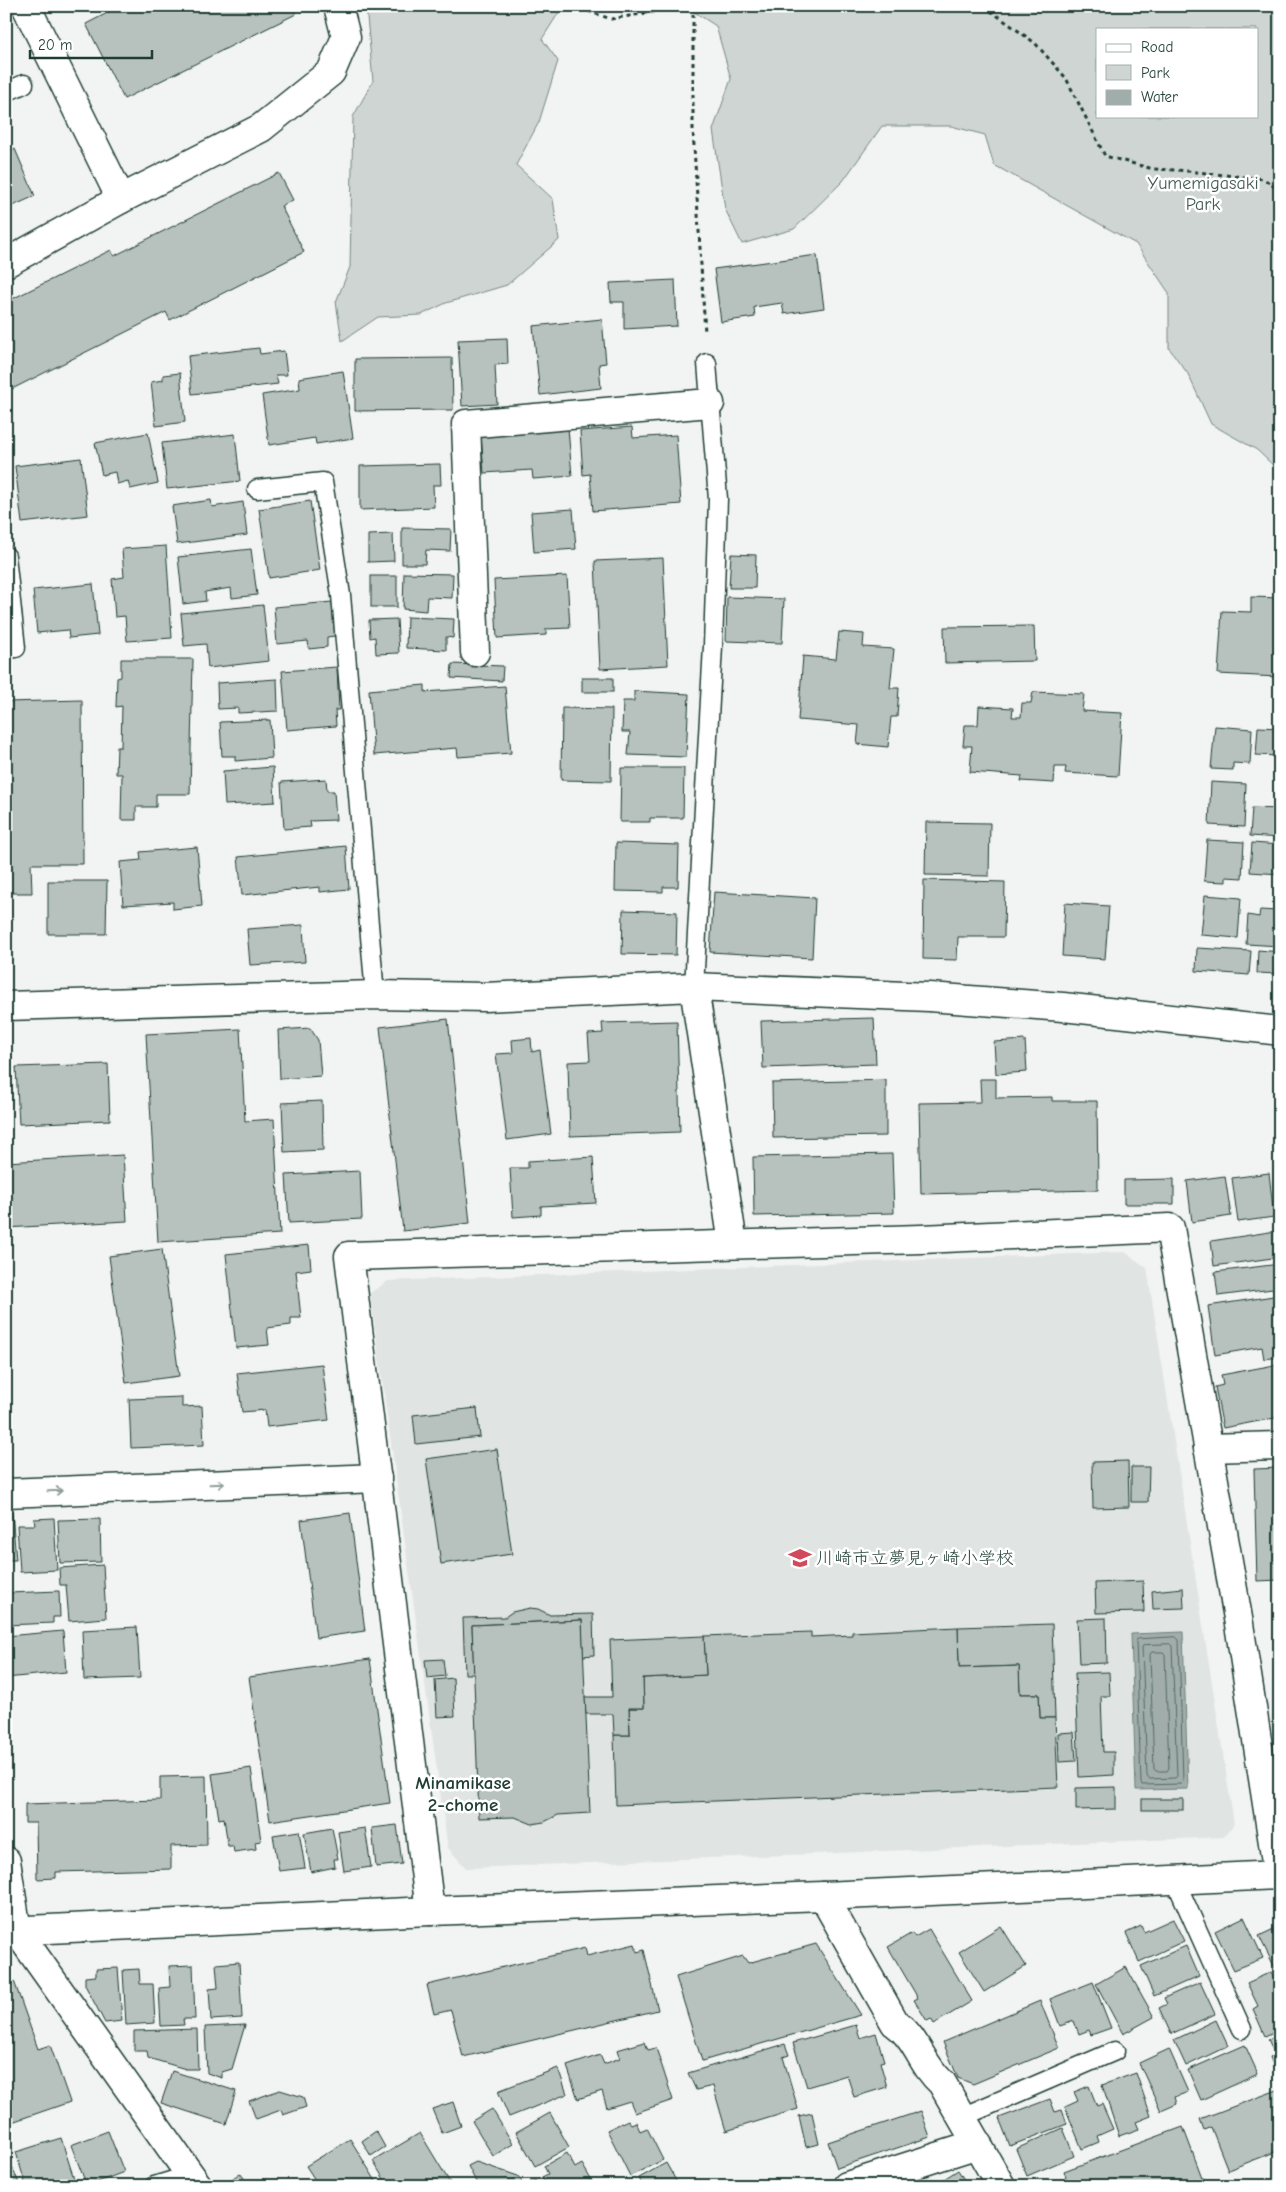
<svg xmlns="http://www.w3.org/2000/svg" width="1286" height="2192" viewBox="0 0 1286 2192" font-family="'Comic Neue','Klee One',sans-serif">
	<rect width="100%" height="100%" fill="#f2f3f3"/>
	<filter id="ink" filterUnits="userSpaceOnUse"><feTurbulence type="fractalNoise" baseFrequency=".02" numOctaves="2"/><feDisplacementMap in="SourceGraphic" scale="10" xChannelSelector="R" yChannelSelector="G"/><feConvolveMatrix kernelMatrix="1 2 1 2 8 2 1 2 1" color-interpolation-filters="sRGB"/></filter>
	<g filter="url(#ink)">
		<polygon fill="#e0e4e3" points="1125,1252 1147,1268 1234,1824 1224,1837 466,1868 448,1848 370,1293 388,1281"/>
		<g fill="#ced5d3" stroke="#768984" fill-rule="evenodd">
			<polygon points="366,6 563,6 542,39 558,61 539,122 516,165 553,199 559,240 507,285 446,303 421,315 378,317 342,341 336,302 350,267 353,117 373,81"/>
			<path d="M685,6h595v466l-23,-22 -46,-26 -23,-50 -19,-26v-55l-33,-49 -142,-79 -9,-30 -34,-9h-69l-39,55 -49,48 -52,15 -17,-35 -12,-79 18,-51 -15,-53zM1097,29h160v87h-160z"/>
		</g>
		<polygon fill="#a1adaa" stroke="#6d807b" points="1183,1632 1188,1789 1136,1790 1131,1634"/>
		<g fill="none" stroke-linecap="round" stroke-linejoin="round">
			<g stroke="#536a63" stroke-width="1">
				<polygon points="1176,1637 1179,1640 1183,1782 1181,1784 1142,1785 1141,1783 1136,1640 1138,1639"/>
				<polygon points="1170,1644 1172,1646 1177,1776 1175,1778 1149,1779 1147,1776 1142,1647 1144,1645"/>
				<polygon points="1152,1652 1163,1652 1165,1654 1169,1768 1167,1771 1156,1771 1154,1769 1150,1655"/>
			</g>
		</g>
		<g fill="#b7c1bd" stroke="#1f3d34">
			<polygon points="121,6 292,6 296,14 124,99 86,24"/>
			<polygon points="15,149 35,196 6,209 6,152"/>
			<polygon points="279,173 293,200 281,206 304,252 170,320 166,312 6,392 6,302 111,250 114,256"/>
			<polygon points="817,255 824,308 784,314 782,303 754,307 755,317 721,322 714,269"/>
			<polygon points="675,280 677,326 624,329 624,302 611,302 610,283"/>
			<polygon points="602,319 606,363 599,364 601,388 540,395 533,326"/>
			<polygon points="507,338 508,364 495,365 497,404 462,406 458,340"/>
			<polygon points="259,348 260,354 284,351 287,375 276,375 278,384 192,394 188,356"/>
			<polygon points="452,358 453,410 355,411 355,359"/>
			<polygon points="343,371 353,438 316,444 315,438 269,445 262,395 300,389 299,378"/>
			<polygon points="180,373 185,422 156,426 151,382 163,380 163,375"/>
			<polygon points="632,427 633,438 676,435 681,504 593,511 590,474 583,475 580,431"/>
			<polygon points="568,428 572,476 533,479 532,470 484,473 481,436"/>
			<polygon points="148,433 158,483 130,489 128,481 117,484 115,472 102,475 95,443"/>
			<polygon points="235,434 240,481 167,489 162,443"/>
			<polygon points="81,458 88,515 22,523 15,466"/>
			<polygon points="440,464 441,485 433,485 434,507 360,510 360,466"/>
			<polygon points="211,500 212,507 243,502 247,535 177,544 172,506"/>
			<polygon points="310,501 320,570 269,578 259,509"/>
			<polygon points="573,509 576,549 534,552 531,512"/>
			<polygon points="402,528 451,529 450,551 426,550 425,564 402,564"/>
			<polygon points="393,534 394,561 368,562 368,535"/>
			<polygon points="166,546 172,638 127,641 125,616 115,617 112,579 124,577 122,549"/>
			<polygon points="251,549 257,595 232,598 231,588 205,592 206,601 183,604 178,557"/>
			<polygon points="731,554 756,555 755,588 729,588"/>
			<polygon points="663,558 668,665 600,669 595,561"/>
			<polygon points="404,573 453,574 452,598 427,597 426,611 403,609"/>
			<rect x="371" y="576" width="26" height="31"/>
			<polygon points="567,576 570,628 546,629 546,635 497,638 494,580"/>
			<polygon points="93,584 98,635 69,638 68,630 37,633 33,590"/>
			<polygon points="727,597 784,599 782,643 726,641"/>
			<polygon points="1251,597 1280,598 1280,686 1277,686 1278,677 1218,674 1222,611 1251,612"/>
			<polygon points="332,602 335,636 327,637 327,647 309,649 308,641 277,644 274,607"/>
			<polygon points="263,605 269,661 208,668 206,644 184,646 181,613"/>
			<polygon points="407,617 454,619 453,638 446,637 446,650 406,648"/>
			<polygon points="397,619 399,653 376,654 375,637 370,638 369,620"/>
			<polygon points="1034,626 1035,661 945,663 944,627"/>
			<polygon points="839,632 864,634 863,647 894,649 890,688 899,688 897,717 891,717 888,747 857,744 859,725 798,720 803,656 836,659"/>
			<polygon points="121,659 193,659 190,794 156,794 156,807 136,807 136,820 121,820 122,774 116,774 117,747 121,747 122,706 116,707 117,678 121,677"/>
			<polygon points="452,664 503,666 502,681 451,678"/>
			<polygon points="337,667 339,710 335,710 336,726 287,730 282,671"/>
			<rect x="582" y="678" width="31" height="14"/>
			<polygon points="277,679 278,711 238,713 238,708 218,709 217,683"/>
			<polygon points="425,685 425,692 505,686 511,753 458,757 457,748 374,755 369,690"/>
			<polygon points="634,691 689,694 686,757 628,755 630,732 622,732 623,701 634,701"/>
			<polygon points="1033,692 1084,694 1082,711 1122,713 1118,776 1065,773 1066,767 1055,767 1054,783 1021,781 1022,776 970,772 972,746 963,746 965,725 978,725 979,706 1013,708 1012,717 1021,717 1022,703 1031,703"/>
			<polygon points="82,700 83,864 31,864 32,893 6,893 6,702"/>
			<polygon points="562,708 612,709 611,781 561,780"/>
			<polygon points="270,720 272,758 235,761 235,756 222,756 220,722"/>
			<polygon points="1215,726 1252,729 1250,764 1233,763 1233,770 1211,769"/>
			<polygon points="1258,727 1280,728 1280,762 1279,756 1256,755"/>
			<polygon points="273,767 275,802 225,805 223,771"/>
			<polygon points="621,768 684,768 683,818 650,818 650,822 620,822"/>
			<polygon points="326,779 327,791 334,791 336,820 310,821 311,827 284,829 281,782"/>
			<polygon points="1211,782 1246,784 1244,827 1209,825"/>
			<polygon points="1252,808 1280,809 1280,838 1250,836"/>
			<polygon points="926,822 990,823 989,876 925,875"/>
			<polygon points="1207,840 1244,842 1242,878 1226,877 1226,882 1204,881"/>
			<polygon points="616,843 679,845 678,887 663,887 663,892 615,891"/>
			<polygon points="1252,843 1280,845 1280,874 1250,872"/>
			<polygon points="346,846 349,889 320,892 320,887 242,895 238,857"/>
			<polygon points="197,847 202,906 173,909 173,902 123,905 120,862 141,860 140,852"/>
			<polygon points="924,880 1005,882 1004,937 958,937 957,960 923,959"/>
			<polygon points="48,881 107,881 106,934 48,934"/>
			<polygon points="714,892 815,898 812,958 710,952"/>
			<polygon points="1205,895 1241,898 1238,938 1201,935"/>
			<polygon points="1065,903 1109,906 1105,959 1062,956"/>
			<polygon points="623,910 677,912 676,955 622,954"/>
			<polygon points="1260,910 1277,911 1276,915 1280,916 1280,946 1246,944 1248,915 1259,917"/>
			<polygon points="303,925 305,962 250,965 247,929"/>
			<polygon points="1197,948 1251,951 1249,975 1196,971"/>
			<polygon points="1258,950 1280,952 1280,982 1279,974 1257,973"/>
			<polygon points="874,1018 876,1064 763,1068 761,1021"/>
			<polygon points="448,1019 470,1223 403,1231 380,1027"/>
			<polygon points="677,1021 680,1132 570,1136 568,1062 590,1061 588,1034 603,1033 602,1023"/>
			<polygon points="310,1028 318,1040 321,1076 280,1079 278,1030"/>
			<polygon points="240,1029 245,1121 274,1119 280,1234 158,1242 146,1034"/>
			<polygon points="531,1038 532,1052 540,1050 551,1134 507,1140 496,1054 513,1053 512,1040"/>
			<polygon points="1025,1040 1027,1072 996,1074 994,1042"/>
			<polygon points="108,1064 110,1120 19,1124 16,1067"/>
			<polygon points="980,1079 996,1079 996,1098 1052,1097 1052,1101 1097,1101 1098,1190 921,1194 919,1103 981,1102"/>
			<polygon points="886,1080 886,1136 773,1138 772,1083"/>
			<polygon points="322,1101 323,1150 284,1152 282,1103"/>
			<polygon points="892,1154 894,1213 754,1216 753,1157"/>
			<polygon points="123,1155 127,1221 6,1228 6,1162"/>
			<polygon points="593,1157 596,1203 541,1206 541,1215 513,1217 510,1168 528,1168 528,1161"/>
			<polygon points="360,1171 362,1219 289,1223 286,1175"/>
			<polygon points="1269,1173 1274,1217 1238,1222 1232,1178"/>
			<polygon points="1225,1176 1231,1216 1192,1222 1187,1181"/>
			<polygon points="1174,1179 1174,1204 1124,1204 1124,1180"/>
			<polygon points="1276,1231 1280,1257 1214,1266 1211,1241"/>
			<polygon points="309,1245 311,1269 296,1271 301,1318 291,1318 291,1325 267,1328 269,1345 236,1348 226,1254"/>
			<polygon points="162,1249 179,1376 126,1383 109,1256"/>
			<polygon points="1280,1264 1280,1288 1218,1296 1215,1272"/>
			<polygon points="1280,1295 1280,1357 1264,1359 1262,1347 1215,1355 1208,1306"/>
			<polygon points="322,1364 329,1420 267,1427 265,1410 242,1412 237,1373"/>
			<polygon points="1280,1364 1280,1417 1223,1428 1215,1387 1223,1385 1221,1375"/>
			<polygon points="182,1397 182,1407 202,1406 204,1445 131,1448 129,1399"/>
			<polygon points="477,1408 480,1437 416,1444 413,1415"/>
			<polygon points="497,1449 512,1554 441,1564 426,1459"/>
			<polygon points="1128,1461 1129,1507 1093,1508 1092,1462"/>
			<polygon points="1131,1467 1149,1467 1148,1502 1131,1502"/>
			<polygon points="1280,1468 1280,1580 1257,1581 1254,1469"/>
			<polygon points="6,1512 12,1512 16,1560 6,1560"/>
			<polygon points="350,1513 365,1631 316,1638 301,1520"/>
			<polygon points="54,1518 57,1570 20,1572 17,1525 35,1525 34,1519"/>
			<polygon points="100,1519 101,1562 60,1563 58,1520"/>
			<polygon points="103,1565 106,1618 69,1621 66,1585 60,1585 59,1568"/>
			<polygon points="1143,1581 1144,1612 1096,1613 1095,1583"/>
			<polygon points="1183,1588 1184,1608 1153,1609 1152,1591"/>
			<polygon points="59,1591 60,1617 53,1617 53,1623 6,1625 8,1593"/>
			<polygon points="530,1608 538,1609 550,1615 593,1614 594,1655 583,1656 582,1620 472,1625 474,1674 465,1674 463,1618 505,1617 512,1612"/>
			<polygon points="1106,1618 1107,1663 1079,1664 1077,1619"/>
			<polygon points="582,1620 590,1813 558,1815 544,1822 532,1824 515,1817 479,1818 472,1625"/>
			<polygon points="1052,1624 1055,1718 1040,1718 1039,1694 1020,1694 1019,1666 959,1668 958,1627"/>
			<polygon points="137,1627 140,1678 84,1680 82,1630"/>
			<polygon points="958,1627 959,1668 1019,1666 1020,1694 1039,1694 1040,1718 1055,1718 1058,1787 616,1805 614,1735 630,1735 629,1708 644,1708 643,1678 706,1675 704,1636 811,1632 811,1637 852,1635 852,1632"/>
			<polygon points="63,1631 66,1672 6,1678 6,1636"/>
			<polygon points="704,1636 706,1675 643,1678 644,1708 629,1708 630,1735 614,1735 613,1714 586,1714 585,1697 612,1697 610,1640"/>
			<polygon points="370,1659 390,1803 270,1821 249,1677"/>
			<polygon points="443,1659 445,1676 427,1678 425,1660"/>
			<polygon points="1109,1672 1110,1696 1101,1696 1103,1752 1114,1752 1114,1775 1079,1777 1075,1673"/>
			<polygon points="453,1678 455,1716 437,1717 435,1680"/>
			<polygon points="1074,1732 1076,1761 1059,1762 1058,1733"/>
			<polygon points="251,1768 261,1841 255,1842 256,1849 234,1852 233,1846 228,1846 224,1818 219,1819 212,1774"/>
			<polygon points="206,1776 207,1845 171,1846 171,1869 56,1872 56,1878 37,1879 36,1823 25,1823 25,1804 160,1800 160,1777"/>
			<polygon points="1116,1787 1116,1809 1076,1810 1076,1788"/>
			<rect x="1142" y="1799" width="41" height="11"/>
			<polygon points="397,1825 402,1864 376,1867 372,1828"/>
			<polygon points="332,1828 338,1859 334,1859 335,1867 311,1872 304,1833"/>
			<polygon points="365,1828 371,1867 344,1871 338,1832"/>
			<polygon points="299,1831 305,1868 279,1871 273,1835"/>
			<polygon points="1244,1917 1263,1958 1234,1970 1215,1931"/>
			<polygon points="1173,1919 1184,1941 1139,1962 1126,1933 1141,1926 1144,1932"/>
			<polygon points="1001,1926 1026,1966 984,1992 959,1952"/>
			<polygon points="1280,1926 1280,1978 1259,1936"/>
			<polygon points="929,1929 972,2001 934,2024 931,2019 927,2021 914,2000 918,1998 888,1947 912,1933 915,1937"/>
			<polygon points="635,1944 637,1952 644,1950 658,2010 463,2057 451,2010 434,2014 427,1985 585,1948 587,1956"/>
			<polygon points="816,1944 861,2015 702,2061 676,1977 743,1956 748,1963"/>
			<polygon points="1186,1946 1199,1976 1154,1996 1141,1966"/>
			<polygon points="239,1962 242,2018 211,2020 209,1989 218,1988 216,1964"/>
			<polygon points="193,1965 195,2019 183,2019 184,2025 161,2026 159,1988 170,1987 169,1966"/>
			<polygon points="1126,1967 1154,2017 1123,2034 1096,1984"/>
			<polygon points="118,1968 122,2021 105,2023 85,1985 85,1977 96,1976 96,1969"/>
			<polygon points="139,1969 140,1984 153,1984 155,2023 126,2025 123,1970"/>
			<polygon points="1271,1972 1280,1990 1280,2029 1265,2036 1253,2009 1258,2006 1247,1983"/>
			<polygon points="14,1981 38,2049 50,2045 70,2102 6,2124 6,1984"/>
			<polygon points="1093,1982 1111,2028 1091,2035 1089,2030 1079,2034 1074,2021 1060,2026 1050,1999"/>
			<polygon points="1200,1982 1215,2014 1171,2034 1159,2008 1167,2004 1164,1998"/>
			<polygon points="1040,2001 1059,2048 973,2084 958,2078 943,2042"/>
			<polygon points="1216,2020 1228,2046 1186,2066 1174,2040"/>
			<polygon points="245,2025 232,2069 222,2072 222,2078 207,2073 205,2027"/>
			<polygon points="856,2025 860,2038 876,2033 884,2061 880,2062 887,2087 854,2097 847,2075 807,2087 793,2043"/>
			<polygon points="197,2029 198,2069 186,2069 148,2058 147,2051 134,2051 134,2031"/>
			<polygon points="1280,2034 1280,2074 1277,2075 1270,2057 1275,2055 1268,2039"/>
			<polygon points="645,2042 648,2050 656,2048 673,2100 635,2113 630,2101 607,2108 602,2091 578,2099 567,2066 600,2055 604,2064 620,2058 617,2050"/>
			<polygon points="785,2044 789,2055 783,2057 798,2109 726,2131 713,2086 696,2090 688,2073"/>
			<polygon points="1245,2045 1258,2074 1201,2100 1188,2070"/>
			<polygon points="1169,2049 1188,2092 1175,2097 1177,2104 1161,2111 1139,2063"/>
			<polygon points="558,2068 567,2094 509,2117 498,2091"/>
			<polygon points="172,2071 236,2091 226,2124 161,2103"/>
			<polygon points="1136,2073 1151,2116 1136,2122 1139,2129 1119,2136 1102,2085"/>
			<polygon points="1089,2086 1097,2106 1102,2104 1113,2129 1097,2136 1099,2142 1082,2149 1065,2107 1078,2101 1074,2092"/>
			<polygon points="1280,2089 1280,2150 1228,2170 1211,2127 1204,2130 1200,2119"/>
			<polygon points="280,2090 303,2097 306,2107 283,2115 281,2110 256,2119 249,2101"/>
			<polygon points="1050,2099 1055,2112 1062,2110 1067,2124 1010,2146 999,2118"/>
			<polygon points="453,2102 461,2126 442,2133 432,2109"/>
			<polygon points="492,2109 513,2144 493,2156 472,2121"/>
			<polygon points="921,2111 930,2137 837,2168 828,2142"/>
			<polygon points="550,2113 569,2147 535,2166 516,2132"/>
			<polygon points="812,2113 819,2144 806,2147 799,2116"/>
			<polygon points="628,2120 631,2124 636,2122 640,2131 647,2128 663,2160 630,2176 607,2130"/>
			<polygon points="1183,2127 1203,2180 1187,2186 1077,2186 1074,2180 1068,2183 1064,2171"/>
			<polygon points="1063,2128 1074,2156 1027,2176 1016,2149"/>
			<polygon points="108,2131 124,2172 87,2186 71,2145"/>
			<polygon points="376,2131 385,2147 371,2156 362,2141"/>
			<polygon points="420,2133 452,2186 388,2186 373,2161"/>
			<polygon points="61,2138 76,2185 26,2186 16,2152"/>
			<polygon points="350,2139 379,2186 319,2186 306,2166"/>
			<polygon points="567,2153 575,2168 582,2164 593,2183 589,2186 547,2186 542,2177 548,2174 544,2166"/>
			<polygon points="8,2157 20,2186 6,2186 6,2158"/>
			<polygon points="476,2162 518,2176 522,2182 515,2186 478,2186 468,2166"/>
			<polygon points="666,2163 679,2186 643,2186 639,2178"/>
			<polygon points="958,2170 968,2186 933,2186"/>
			<polygon points="240,2173 250,2186 222,2186"/>
			<polygon points="535,2180 538,2186 524,2186"/>
		</g>
		<g fill="none" stroke-linecap="round" stroke-linejoin="round">
			<defs>
				<g id="lane">
					<polyline points="6,92 24,84"/>
					<polyline points="257,489 323,482 341,595 375,995"/>
					<polyline points="6,556 16,648 6,649"/>
					<polyline points="694,987 713,646 718,499 707,363"/>
					<polyline points="1175,1880 1242,2029"/>
					<polyline points="962,2117 1115,2051"/>
					<polyline points="154,2186 190,2175"/>
				</g>
				<g id="street">
					<polyline points="26,6 121,199"/>
					<polyline points="6,263 121,199 261,128 331,72 346,37 338,6"/>
					<polyline points="475,652 466,424 710,403"/>
					<polyline points="694,987 733,1244"/>
					<polyline points="1208,1448 1280,1446"/>
					<polyline points="6,1493 377,1478"/>
					<polyline points="6,1861 17,1931 198,2186"/>
					<path d="M823,1896l72,127c22,15 27,43 47,60l59,103"/>
					<polyline points="430,1911 349,1256 921,1239 1170,1228 1239,1624 1278,1875"/>
					<polyline points="847,2186 978,2144"/>
				</g>
				<g id="secondary">
					<polyline points="6,1006 375,995 485,997 694,987 929,997 1063,1007 1280,1031"/>
					<polyline points="6,1931 430,1911 823,1896 1280,1875"/>
				</g>
			</defs>
			<use href="#lane" stroke="#1f3d34" stroke-width="21"/>
			<use href="#street" stroke="#1f3d34" stroke-width="31"/>
			<use href="#secondary" stroke="#1f3d34" stroke-width="31"/>
			<g stroke="#1f3d34" stroke-width="3" stroke-dasharray="4 4" stroke-linecap="butt">
				<polyline points="573,6 611,19 689,6"/>
				<polyline points="693,6 693,129 705,333"/>
				<polyline points="984,6 1035,43 1066,78 1105,156 1153,169 1177,170 1264,179 1280,191"/>
			</g>
			<use href="#lane" stroke="#fff" stroke-width="18"/>
			<use href="#street" stroke="#fff" stroke-width="28"/>
			<use href="#secondary" stroke="#fff" stroke-width="28"/>
		</g>
		<defs><path id="oneway-shaft" d="M-6 0H5M1.5-3L5.5 0L1.5 3" fill="none" stroke-width="1.6" stroke-linecap="round" stroke-linejoin="round" transform="scale(1.25)"/></defs>
		<g stroke="#8f9e9a">
			<use href="#oneway-shaft" transform="translate(217 1484) rotate(-2)"/>
			<use href="#oneway-shaft" transform="translate(55 1491) rotate(-2)"/>
		</g>
	</g>
	<defs>
		<symbol id="school-bare" viewBox="-9 -9 18 18"><path d="M0-5L7-2L0 1L-7-2ZM-4 1L0 2.5L4 1V4Q0 6-4 4Z" fill="#d1495b" stroke="#fff" stroke-width="2.5" paint-order="stroke"/></symbol>
	</defs>
	<g fill-rule="evenodd">
		<use href="#school-bare" x="784" y="1542" width="32" height="32"/>
	</g>
	<g text-anchor="middle" stroke-width="5" stroke-linejoin="round" paint-order="stroke">
		<g font-size="18" fill="#425b54" stroke="#fff">
			<text x="1203" y="189">Yumemigasaki<tspan x="1203" dy="21">Park</tspan></text>
		</g>
		<g font-size="18" fill="#1f3d34" stroke="#fff" text-anchor="start">
			<text x="816" y="1564">川崎市立夢見ヶ崎小学校</text>
		</g>
		<g font-size="19" font-weight="bold" fill="#1f3d34" stroke="#fff">
			<text x="463" y="1789">Minamikase<tspan x="463" dy="22">2-chome</tspan></text>
		</g>
	</g>
	<rect width="1286" height="2192" fill="none" stroke="#fff" stroke-width="25"/>
	<rect x="12" y="12" width="1261" height="2167" fill="none" stroke="#1f3d34" stroke-width="2" filter="url(#ink)"/>
	<rect x="1096" y="28" width="162" height="90" fill="#ffffff" stroke="#a5b1ae"/>
	<rect x="1106" y="44" width="25" height="8" fill="#ffffff" stroke="#a5b1ae"/>
	<text x="1141" y="52" font-size="15" fill="#1f3d34">Road</text>
	<rect x="1106" y="65" width="25" height="15" fill="#ced5d3" stroke="#a5b1ae"/>
	<text x="1141" y="78" font-size="15" fill="#1f3d34">Park</text>
	<rect x="1106" y="90" width="25" height="15" fill="#a1adaa" stroke="#a5b1ae"/>
	<text x="1141" y="102" font-size="15" fill="#1f3d34">Water</text>
	<path d="M30 50v8h122v-8" fill="none" stroke="#1f3d34" stroke-width="2.5"/>
	<text x="38" y="50" font-size="15" fill="#1f3d34" stroke="#ffffff" stroke-width="4" paint-order="stroke">20 m</text>
</svg>
